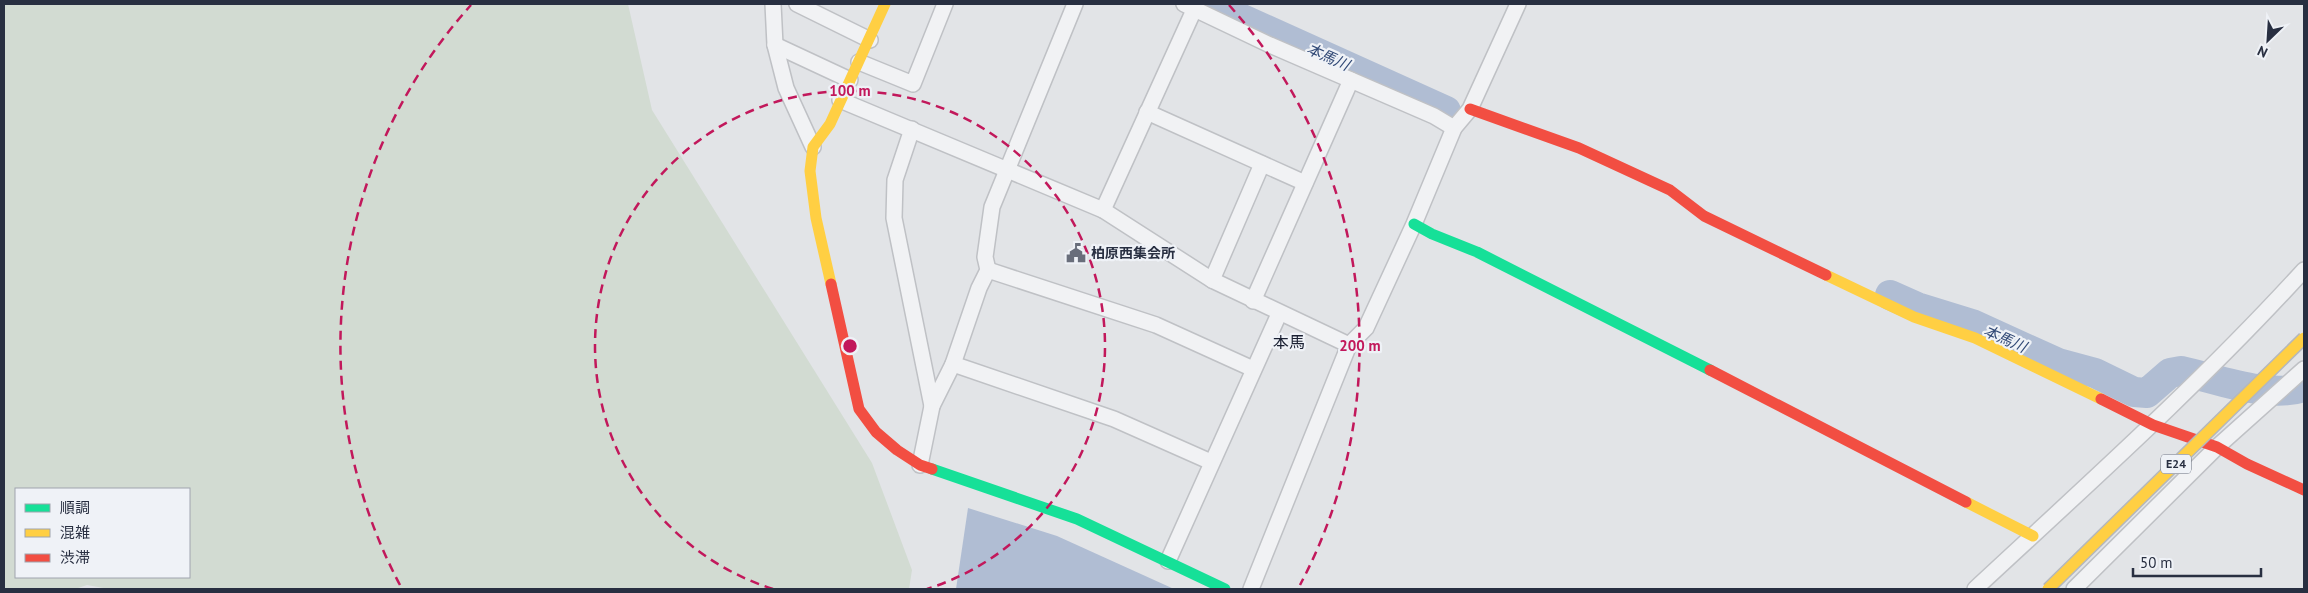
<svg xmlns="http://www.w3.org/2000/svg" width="2308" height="593" viewBox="0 0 2308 593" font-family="'PT Sans','Noto Sans JP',sans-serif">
	<rect width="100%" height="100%" fill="#e2e4e7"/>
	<path fill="#d2dbd2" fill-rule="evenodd" d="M4,4h624l24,106 220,353 40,107 -3,19h-800l-22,-4 -12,4h-71zM16,489h173v88h-173z"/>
	<polygon fill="#b0bdd3" points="968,508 1057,536 1174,589 956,589"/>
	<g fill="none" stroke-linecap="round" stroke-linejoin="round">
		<g stroke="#b0bdd3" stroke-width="30">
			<polyline points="1209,4 1446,111"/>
			<path d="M1890,295l27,12 55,17 86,39 37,10 39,19 13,1 23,-20 11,-2c37,8 87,28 123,16"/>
		</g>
		<defs>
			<g id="street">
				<polyline points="773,4 775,45 786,88 813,147"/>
				<polyline points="797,4 870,40"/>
				<polyline points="1184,4 1270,45 1434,116 1454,128"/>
				<polyline points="775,45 850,80"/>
				<polyline points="859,62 913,84 945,4"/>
				<polyline points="840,100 1103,210 1212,280 1349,345"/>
				<polyline points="1147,112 1305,183"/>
				<polyline points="912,129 895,180 894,218 932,406"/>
				<polyline points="1103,210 1194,10"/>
				<polyline points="988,270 1156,325 1253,369"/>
				<polyline points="1212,280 1262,164"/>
				<polyline points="1253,301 1351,80"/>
				<polyline points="953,364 1114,419 1211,462"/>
				<polyline points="920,465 932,406 953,364 979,288 988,270 985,257 992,207 1075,4"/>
				<polyline points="1168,561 1279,314"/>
				<polyline points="1251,589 1349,345 1366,328 1414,224 1454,128 1470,109 1518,4"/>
				<path d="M1975,589c112,-104 226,-206 329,-319"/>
				<polyline points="2074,589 2217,447 2304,369"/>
			</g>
		</defs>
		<use href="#street" stroke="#bfc1c5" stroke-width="18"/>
		<use href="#street" stroke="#f1f2f4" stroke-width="15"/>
		<g stroke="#16e098" stroke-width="11">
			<polyline points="1414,224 1432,234 1477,252 1710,370"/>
			<polyline points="932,469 1077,519 1225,589"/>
		</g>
		<g stroke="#ffcf43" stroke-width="11">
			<polyline points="1826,275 1914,317 1975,338 2101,399"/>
			<polyline points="831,284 816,218 810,171 813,147 830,124 885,4"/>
			<polyline points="1966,502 2033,536"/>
		</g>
		<g stroke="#f24e42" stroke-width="11">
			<polyline points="1470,109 1579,148 1670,190 1704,216 1826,275"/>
			<polyline points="831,284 859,409 876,432 897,450 920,465 932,469"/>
			<polyline points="1710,370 1966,502"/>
			<polyline points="2101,399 2153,425 2217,447 2247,464 2304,490"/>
		</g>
		<defs>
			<polyline id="slow-bridge" points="2048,589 2304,338"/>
		</defs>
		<use href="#slow-bridge" stroke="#b4b7bc" stroke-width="14" stroke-linecap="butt"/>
		<use href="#slow-bridge" stroke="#ffcf43" stroke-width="11"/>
	</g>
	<g fill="none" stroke="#c2185b" stroke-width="2.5" stroke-dasharray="9 6">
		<path d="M773 589A255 255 0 1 1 927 589"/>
		<path d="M400 585A510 510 0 0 1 471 5M1229 5A510 510 0 0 1 1300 585"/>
	</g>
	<defs>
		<symbol id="civic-bare" viewBox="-9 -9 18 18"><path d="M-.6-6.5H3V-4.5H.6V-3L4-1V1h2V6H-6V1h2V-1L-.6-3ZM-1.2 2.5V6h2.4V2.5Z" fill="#696e7b" stroke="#eff2f7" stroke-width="2.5" paint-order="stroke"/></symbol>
	</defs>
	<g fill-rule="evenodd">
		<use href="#civic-bare" x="1062" y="239" width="28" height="28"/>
	</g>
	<g text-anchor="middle" stroke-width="4.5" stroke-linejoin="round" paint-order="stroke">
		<rect fill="#eff2f7" stroke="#646a78" stroke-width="1" x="2161" y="454.5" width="30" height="19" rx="4"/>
		<g font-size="12" font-weight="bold" fill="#282f41">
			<text x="2176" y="468">E24</text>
		</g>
		<g font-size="14" font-weight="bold" fill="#282f41" stroke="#eff2f7" text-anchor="start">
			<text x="1091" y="258">柏原西集会所</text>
		</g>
		<g font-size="15" font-style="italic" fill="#314976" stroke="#eff2f7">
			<text transform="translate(1328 57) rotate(24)" y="5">本馬川</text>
			<text transform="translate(2005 339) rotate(24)" y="5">本馬川</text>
		</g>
		<g font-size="16" fill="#1a2032" stroke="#eff2f7">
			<text x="1289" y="348">本馬</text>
		</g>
	</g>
	<circle cx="850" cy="346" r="8" fill="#c2185b" stroke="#eff2f7" stroke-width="2.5"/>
	<g font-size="15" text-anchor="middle" font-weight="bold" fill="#c2185b" stroke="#eff2f7" stroke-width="4.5" stroke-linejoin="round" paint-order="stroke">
		<text x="850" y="96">100 m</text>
		<text x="1360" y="351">200 m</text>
	</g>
	<rect width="2308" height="593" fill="none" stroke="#282f41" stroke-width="10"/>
	<rect x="15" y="488" width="175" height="90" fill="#eff2f7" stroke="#9fa4ae"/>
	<rect x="25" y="504" width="25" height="8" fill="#16e098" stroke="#9fa4ae"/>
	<text x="60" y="513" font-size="15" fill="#282f41">順調</text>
	<rect x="25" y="529" width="25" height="8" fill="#ffcf43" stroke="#9fa4ae"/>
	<text x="60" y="538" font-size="15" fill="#282f41">混雑</text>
	<rect x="25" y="554" width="25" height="8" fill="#f24e42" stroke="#9fa4ae"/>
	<text x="60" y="563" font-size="15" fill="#282f41">渋滞</text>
	<g transform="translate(2268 40) rotate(205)" stroke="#eff2f7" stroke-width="4" paint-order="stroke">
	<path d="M0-4L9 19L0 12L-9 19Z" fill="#282f41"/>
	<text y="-8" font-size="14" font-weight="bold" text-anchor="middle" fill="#282f41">N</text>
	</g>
	<path d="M2133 568v8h128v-8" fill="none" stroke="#282f41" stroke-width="2.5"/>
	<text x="2140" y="568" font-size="15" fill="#282f41" stroke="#eff2f7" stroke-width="4" paint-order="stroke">50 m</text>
</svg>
